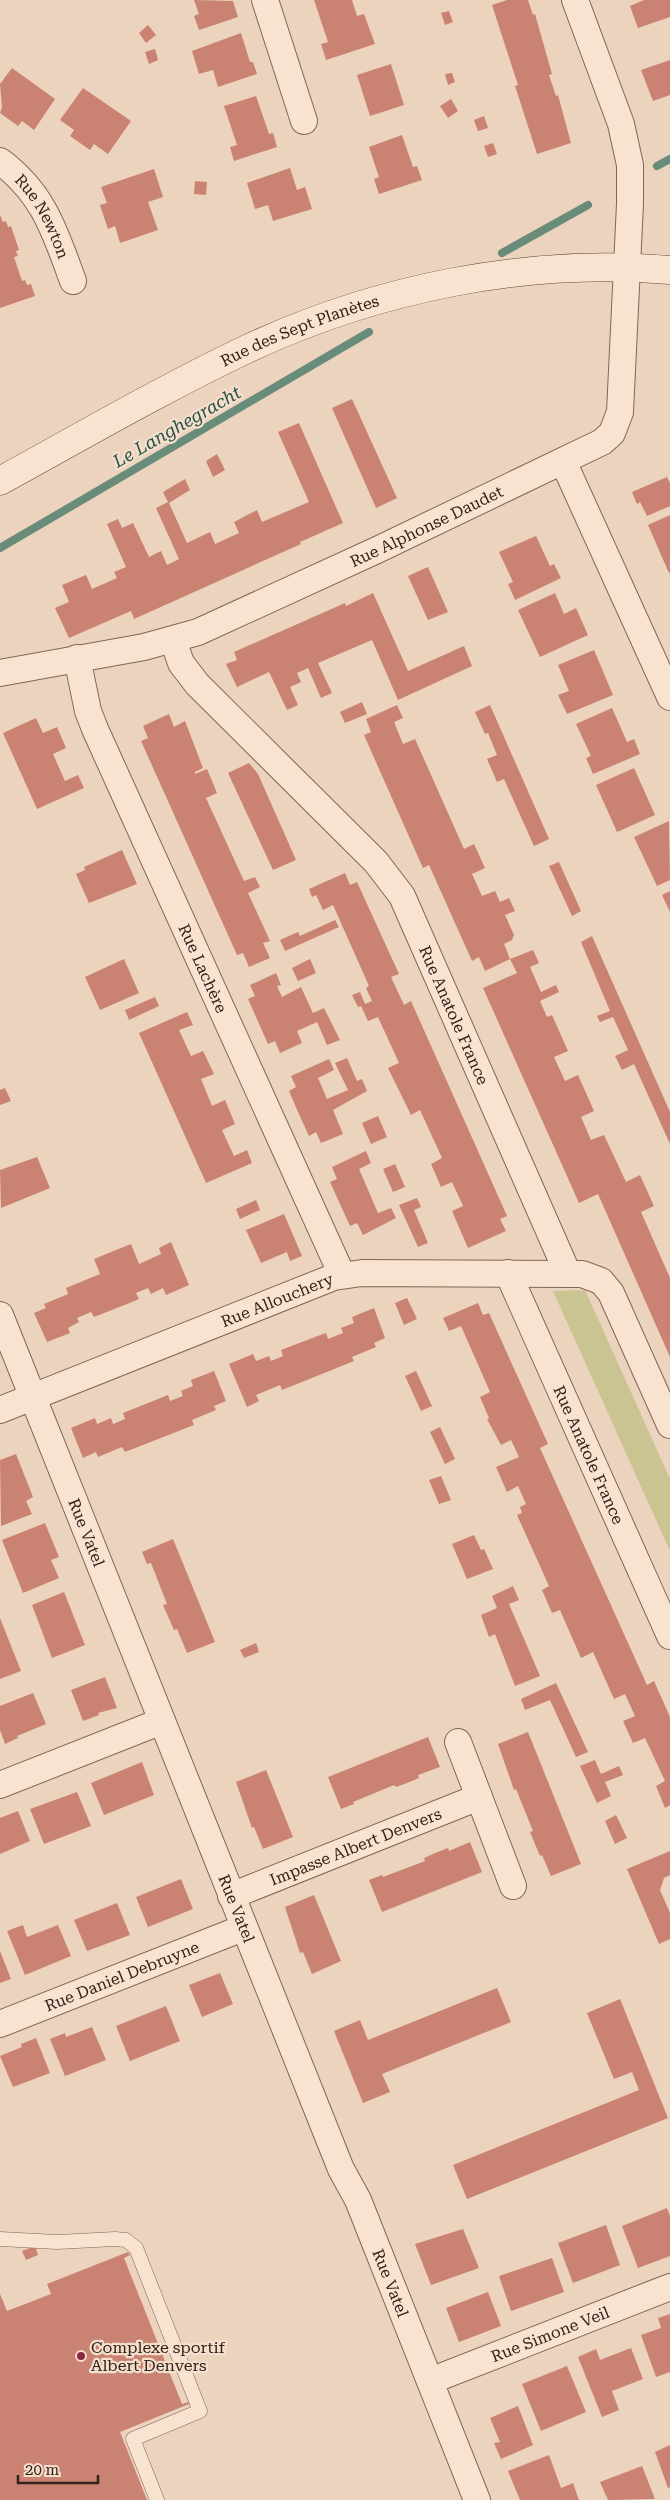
<svg xmlns="http://www.w3.org/2000/svg" width="670" height="2500" viewBox="0 0 670 2500" font-family="'Roboto Serif',serif">
	<rect width="100%" height="100%" fill="#ecd3bd"/>
	<polygon fill="#cac392" points="585,1290 670,1479 670,1551 553,1291"/>
	<g fill="none" stroke-linecap="round" stroke-linejoin="round">
		<g stroke="#698b7a" stroke-width="8">
			<polyline points="657,166 670,159"/>
			<polyline points="502,253 588,205"/>
			<polyline points="0,548 369,332"/>
		</g>
	</g>
	<g fill="#ca8273">
		<polygon points="194,0 233,1 238,17 199,30 194,16 199,14"/>
		<polygon points="314,0 352,0 357,16 364,14 375,44 326,60 321,44 328,42"/>
		<polygon points="507,0 528,0 533,15 535,14 552,74 549,75 556,96 558,95 571,143 537,154 515,86 518,85 492,5"/>
		<polygon points="644,0 670,0 670,17 638,28 630,6"/>
		<polygon points="449,11 453,22 445,25 441,13"/>
		<polygon points="148,25 156,35 146,43 139,33"/>
		<polygon points="241,33 250,62 253,62 257,74 218,87 213,70 199,74 192,51"/>
		<polygon points="155,49 158,60 149,64 145,52"/>
		<polygon points="670,60 670,95 653,101 641,70"/>
		<polygon points="391,64 404,105 370,116 357,75"/>
		<polygon points="12,68 55,99 34,130 22,121 18,126 0,113 2,107 0,84"/>
		<polygon points="452,73 455,82 448,85 445,74"/>
		<polygon points="83,88 131,121 108,154 94,144 90,150 70,136 74,130 60,120"/>
		<polygon points="256,96 269,134 273,133 277,147 234,161 230,147 237,145 224,106"/>
		<polygon points="451,99 458,111 448,118 440,106"/>
		<polygon points="484,116 488,128 478,131 474,120"/>
		<polygon points="402,135 413,167 417,166 422,180 379,194 374,179 379,177 369,147"/>
		<polygon points="493,143 497,154 488,157 484,146"/>
		<polygon points="290,168 297,190 305,187 312,209 273,221 268,205 255,209 247,183"/>
		<polygon points="154,169 163,197 148,202 158,230 120,243 115,226 108,229 100,205 107,203 101,187"/>
		<polygon points="195,181 207,182 206,195 194,194"/>
		<polygon points="0,215 3,222 6,221 8,227 11,226 19,250 16,251 18,256 14,257 22,281 25,280 27,285 31,284 35,296 0,308"/>
		<polygon points="352,399 397,498 376,508 332,408"/>
		<polygon points="299,423 343,523 300,542 301,544 134,619 131,611 69,638 55,608 69,602 62,585 86,575 92,589 117,578 114,572 126,567 107,524 118,519 122,528 133,523 149,557 161,551 167,565 179,559 156,508 168,502 163,492 185,479 190,490 169,503 187,543 210,532 215,544 239,533 234,522 257,510 262,522 309,502 278,432"/>
		<polygon points="217,454 225,470 213,477 206,461"/>
		<polygon points="667,477 670,483 670,506 647,516 640,502 637,504 632,492"/>
		<polygon points="670,515 670,572 669,573 648,525"/>
		<polygon points="536,536 550,566 554,564 561,578 515,600 508,584 513,582 499,552"/>
		<polygon points="428,567 448,612 428,620 408,576"/>
		<polygon points="373,593 408,671 464,646 472,666 398,700 372,640 318,663 332,693 321,698 308,668 297,673 301,682 290,687 298,705 287,710 269,672 237,687 226,664 237,660 234,652 345,603 346,606"/>
		<polygon points="555,593 564,614 576,608 588,635 540,657 518,610"/>
		<polygon points="594,650 613,695 567,714 558,695 569,691 558,665"/>
		<polygon points="362,702 367,714 345,723 340,712"/>
		<polygon points="397,705 403,718 394,722 403,744 415,739 464,849 474,844 485,868 472,874 482,896 495,891 500,902 509,898 515,911 505,915 514,935 512,940 504,944 510,959 533,950 539,963 530,967 541,992 556,985 559,992 540,1001 547,1017 552,1015 568,1051 554,1057 565,1081 578,1075 594,1111 581,1117 591,1140 604,1135 626,1182 640,1175 654,1206 641,1212 670,1278 670,1357 598,1194 579,1203 483,988 517,973 510,959 485,971 479,957 472,961 429,865 423,868 364,735 371,732 366,719"/>
		<polygon points="490,705 549,839 534,846 504,779 497,782 487,759 497,755 488,733 485,734 475,712"/>
		<polygon points="612,708 627,742 634,739 640,754 593,774 586,758 591,756 576,724"/>
		<polygon points="169,714 174,727 185,721 203,768 195,772 195,774 207,769 217,793 206,798 244,881 255,877 260,887 248,893 270,941 263,943 270,958 249,967 243,953 237,955 141,741 148,738 143,726"/>
		<polygon points="36,718 43,733 57,727 66,748 53,754 65,781 78,775 84,788 37,809 3,733"/>
		<polygon points="249,763 258,774 296,860 273,870 228,773"/>
		<polygon points="634,768 655,815 617,832 596,785"/>
		<polygon points="669,821 670,880 657,886 634,837"/>
		<polygon points="122,850 137,884 89,903 76,874 85,870 84,867"/>
		<polygon points="559,862 581,911 572,916 549,866"/>
		<polygon points="345,873 350,885 357,882 399,974 391,977 404,1005 411,1001 507,1216 500,1219 506,1231 468,1248 452,1211 463,1206 452,1182 441,1187 431,1164 442,1158 420,1110 411,1115 388,1068 399,1063 378,1017 368,1021 361,1006 358,1007 352,995 360,992 365,1004 372,1001 366,988 369,986 333,905 323,910 316,895 312,897 309,889"/>
		<polygon points="670,891 670,912 662,895"/>
		<polygon points="335,920 339,927 285,951 280,940 298,932 300,936"/>
		<polygon points="592,936 670,1112 670,1144 634,1064 622,1070 615,1056 628,1050 613,1017 600,1022 597,1016 610,1011 581,942"/>
		<polygon points="124,959 139,993 100,1010 85,977"/>
		<polygon points="310,959 316,973 298,981 292,968"/>
		<polygon points="276,973 281,985 277,986 282,997 301,987 313,1013 324,1008 340,1040 327,1045 317,1022 297,1031 302,1043 280,1053 275,1041 268,1044 248,999 255,996 250,985"/>
		<polygon points="155,997 159,1006 129,1020 125,1010"/>
		<polygon points="187,1012 193,1025 179,1030 191,1056 203,1051 214,1074 201,1079 212,1106 225,1100 235,1124 222,1130 234,1156 247,1150 252,1163 206,1183 139,1033"/>
		<polygon points="347,1058 357,1081 362,1079 367,1091 333,1110 343,1134 321,1143 316,1132 309,1136 298,1112 289,1091 296,1087 291,1076 329,1059 334,1070 318,1078 327,1099 348,1090 335,1063"/>
		<polygon points="5,1088 11,1101 0,1105 0,1090"/>
		<polygon points="378,1116 387,1137 371,1144 362,1123"/>
		<polygon points="366,1151 371,1163 359,1169 378,1213 391,1208 396,1218 363,1235 357,1223 350,1226 330,1182 337,1179 332,1167"/>
		<polygon points="37,1157 50,1188 1,1208 0,1170"/>
		<polygon points="395,1164 405,1187 393,1192 383,1169"/>
		<polygon points="417,1198 421,1207 414,1210 428,1243 418,1247 399,1205"/>
		<polygon points="256,1200 260,1210 240,1219 236,1209"/>
		<polygon points="284,1214 302,1256 290,1261 287,1252 261,1263 246,1230"/>
		<polygon points="171,1242 189,1285 166,1295 163,1288 151,1294 148,1288 136,1293 139,1299 127,1304 94,1317 91,1312 77,1318 79,1322 68,1328 70,1333 47,1342 34,1313 46,1308 44,1304 68,1294 66,1288 100,1274 94,1259 131,1244 139,1264 161,1254 159,1248"/>
		<polygon points="407,1298 417,1319 404,1325 395,1303"/>
		<polygon points="478,1303 483,1315 489,1313 548,1444 540,1448 647,1685 654,1681 670,1717 670,1805 665,1808 656,1786 665,1781 645,1738 633,1743 623,1721 635,1716 625,1694 614,1699 593,1652 581,1658 560,1610 552,1613 542,1590 549,1586 517,1515 522,1513 520,1507 526,1504 518,1486 507,1492 496,1467 519,1457 511,1440 501,1445 487,1419 489,1418 480,1397 490,1392 461,1326 449,1331 443,1318"/>
		<polygon points="374,1308 385,1338 374,1343 376,1347 352,1357 354,1361 307,1380 282,1390 280,1385 256,1395 259,1401 247,1407 229,1364 253,1354 256,1361 269,1356 271,1361 283,1356 281,1350 315,1337 326,1333 328,1339 343,1333 341,1328 354,1323 352,1317"/>
		<polygon points="214,1371 226,1401 214,1406 216,1410 192,1420 194,1425 125,1452 122,1447 98,1457 96,1452 83,1458 71,1428 95,1418 97,1424 111,1418 113,1424 125,1419 123,1413 168,1395 170,1401 183,1396 181,1391 193,1386 191,1380"/>
		<polygon points="416,1371 432,1406 421,1411 405,1376"/>
		<polygon points="440,1427 455,1459 445,1464 430,1432"/>
		<polygon points="16,1454 33,1497 26,1501 32,1514 1,1526 0,1460"/>
		<polygon points="441,1476 451,1500 439,1504 429,1480"/>
		<polygon points="45,1523 59,1557 51,1560 59,1578 23,1593 2,1540"/>
		<polygon points="474,1535 481,1550 484,1549 493,1569 467,1579 452,1544"/>
		<polygon points="173,1539 215,1642 187,1653 177,1629 174,1630 163,1605 167,1604 151,1563 147,1564 142,1552"/>
		<polygon points="513,1586 519,1600 509,1604 540,1676 515,1686 495,1634 489,1637 481,1615 497,1608 492,1596"/>
		<polygon points="64,1592 85,1645 52,1658 32,1605"/>
		<polygon points="0,1618 21,1671 0,1679"/>
		<polygon points="256,1643 259,1652 244,1658 240,1650"/>
		<polygon points="105,1677 117,1708 98,1713 99,1715 83,1721 71,1690"/>
		<polygon points="556,1683 588,1752 576,1757 550,1700 525,1710 521,1699"/>
		<polygon points="33,1693 46,1724 17,1736 18,1738 5,1744 0,1730 0,1706"/>
		<polygon points="528,1732 581,1864 551,1876 542,1855 540,1856 530,1832 533,1831 516,1789 514,1790 498,1744"/>
		<polygon points="428,1737 440,1767 418,1775 419,1778 407,1783 396,1787 394,1785 353,1802 354,1804 341,1809 328,1777"/>
		<polygon points="595,1760 601,1774 619,1766 623,1775 605,1782 611,1796 597,1803 580,1766"/>
		<polygon points="142,1762 154,1795 104,1815 91,1783"/>
		<polygon points="266,1770 293,1837 263,1849 254,1827 252,1828 236,1782"/>
		<polygon points="77,1792 91,1826 44,1844 30,1809"/>
		<polygon points="18,1811 30,1841 0,1854 0,1818"/>
		<polygon points="616,1815 627,1838 615,1844 605,1821"/>
		<polygon points="470,1842 482,1872 382,1912 369,1880 382,1875 383,1877 425,1861 424,1858 435,1853 448,1848 449,1851"/>
		<polygon points="670,1851 670,1875 664,1878 660,1890 670,1913 670,1939 659,1944 627,1869"/>
		<polygon points="181,1879 193,1909 148,1927 136,1897"/>
		<polygon points="314,1895 341,1961 312,1974 303,1952 300,1953 285,1907"/>
		<polygon points="117,1903 130,1935 87,1951 74,1920"/>
		<polygon points="23,1925 27,1937 58,1925 71,1956 25,1975 7,1931"/>
		<polygon points="0,1951 11,1979 0,1983"/>
		<polygon points="220,1973 233,2004 202,2017 189,1985"/>
		<polygon points="497,1988 511,2022 382,2074 390,2092 363,2103 334,2031 360,2020 368,2040"/>
		<polygon points="620,1999 668,2118 467,2199 453,2165 639,2090 632,2072 614,2079 587,2013"/>
		<polygon points="166,2006 180,2041 130,2061 116,2026"/>
		<polygon points="92,2027 106,2060 65,2076 50,2039 65,2033 66,2037"/>
		<polygon points="36,2038 50,2073 13,2087 0,2056 22,2047 21,2044"/>
		<polygon points="667,2208 670,2216 670,2256 638,2268 622,2226"/>
		<polygon points="606,2225 620,2265 573,2283 558,2243"/>
		<polygon points="463,2229 479,2268 431,2285 415,2244"/>
		<polygon points="35,2246 38,2255 26,2260 22,2251"/>
		<polygon points="128,2252 130,2255 124,2258 182,2404 188,2402 189,2404 120,2432 147,2500 0,2500 0,2294 7,2311 51,2294 47,2284"/>
		<polygon points="552,2258 564,2292 511,2311 499,2276"/>
		<polygon points="488,2292 501,2326 459,2342 446,2308"/>
		<polygon points="670,2314 670,2372 656,2377 641,2335 661,2328 658,2318"/>
		<polygon points="631,2348 643,2379 612,2391 619,2410 602,2417 578,2357 596,2349 600,2360"/>
		<polygon points="567,2366 586,2412 541,2431 522,2384"/>
		<polygon points="518,2406 533,2445 501,2459 494,2443 500,2442 490,2418"/>
		<polygon points="670,2445 670,2487 668,2488 655,2452"/>
		<polygon points="549,2455 561,2488 573,2483 579,2500 520,2500 508,2471"/>
		<polygon points="642,2466 655,2499 608,2500 600,2482"/>
	</g>
	<g fill="none" stroke-linecap="round" stroke-linejoin="round">
		<defs>
			<polyline id="lane" points="0,2239 57,2242 115,2239 126,2240 136,2248 200,2411 133,2439 157,2500"/>
			<g id="street">
				<polyline points="265,0 304,121"/>
				<path id="s1" d="M0,161c44,33 55,71 73,120"/>
				<polyline points="563,461 670,697"/>
				<path id="s2" d="M173,640l8,23 16,21 179,178 26,34 166,378"/>
				<path id="s3" d="M77,658l11,53 7,18 247,546"/>
				<path id="s4" d="M0,673l144,-26 54,-15 179,-82 225,-108 10,-9 8,-21 10,-208v-39l-9,-41 -46,-124"/>
				<path id="s5" d="M508,1273l162,363"/>
				<path id="s6" d="M0,1315l341,854 17,31 119,300"/>
				<path id="s7" d="M0,1410l334,-133 28,-4 220,1 19,7 10,12 59,132"/>
				<polyline points="458,1742 513,1886"/>
				<polyline points="0,1785 162,1721"/>
				<path id="s8" d="M231,1896l248,-99"/>
				<path id="s9" d="M0,2024l243,-96"/>
				<path id="s10" d="M430,2381l240,-94"/>
			</g>
			<g id="secondary">
				<path id="s11" d="M0,481c82,-45 163,-92 247,-132 130,-61 279,-91 423,-79"/>
			</g>
		</defs>
		<use href="#lane" stroke="#846457" stroke-width="15"/>
		<use href="#street" stroke="#846457" stroke-width="28"/>
		<use href="#secondary" stroke="#65453a" stroke-width="29"/>
		<use href="#lane" stroke="#f8e2d0" stroke-width="14"/>
		<use href="#street" stroke="#f8e2d0" stroke-width="26"/>
		<use href="#secondary" stroke="#f8e2d0" stroke-width="28"/>
	</g>
	<circle fill="#912843" stroke="#f4dfcc" stroke-width="2" cx="81" cy="2356" r="5"/>
	<g text-anchor="middle" stroke-width="4.5" stroke-linejoin="round" paint-order="stroke">
		<g font-size="16" fill="#33211b" stroke="#f4dfcc">
			<text dy="6" stroke="none"><textPath href="#s1" startOffset="71">Rue Newton</textPath></text>
			<text dy="6" stroke="none"><textPath href="#s11" startOffset="336">Rue des Sept Planètes</textPath></text>
			<text dy="6" stroke="none"><textPath href="#s4" startOffset="454">Rue Alphonse Daudet</textPath></text>
			<text dy="6" stroke="none"><textPath href="#s3" startOffset="336">Rue Lachère</textPath></text>
			<text dy="6" stroke="none"><textPath href="#s2" startOffset="476">Rue Anatole France</textPath></text>
			<text dy="6" stroke="none"><textPath href="#s7" startOffset="298">Rue Allouchery</textPath></text>
			<text dy="6" stroke="none"><textPath href="#s5" startOffset="199">Rue Anatole France</textPath></text>
			<text dy="6" stroke="none"><textPath href="#s6" startOffset="234">Rue Vatel</textPath></text>
			<text dy="6" stroke="none"><textPath href="#s8" startOffset="134">Impasse Albert Denvers</textPath></text>
			<text dy="6" stroke="none"><textPath href="#s6" startOffset="639">Rue Vatel</textPath></text>
			<text dy="6" stroke="none"><textPath href="#s9" startOffset="131">Rue Daniel Debruyne</textPath></text>
			<text dy="6" stroke="none"><textPath href="#s6" startOffset="1044">Rue Vatel</textPath></text>
			<text dy="6" stroke="none"><textPath href="#s10" startOffset="129">Rue Simone Veil</textPath></text>
		</g>
		<g font-size="16" fill="#33211b" stroke="#f4dfcc" text-anchor="start">
			<text x="91" y="2353">Complexe sportif<tspan x="91" dy="18">Albert Denvers</tspan></text>
		</g>
		<g font-size="18" font-style="italic" fill="#2b5347" stroke="#f4dfcc">
			<text transform="translate(177 427) rotate(-30)" y="6">Le Langhegracht</text>
		</g>
	</g>
	<path d="M18 2475v8h80v-8" fill="none" stroke="#33211b" stroke-width="2.5"/>
	<text x="25" y="2475" font-size="15" fill="#33211b" stroke="#f4dfcc" stroke-width="4" paint-order="stroke">20 m</text>
</svg>
